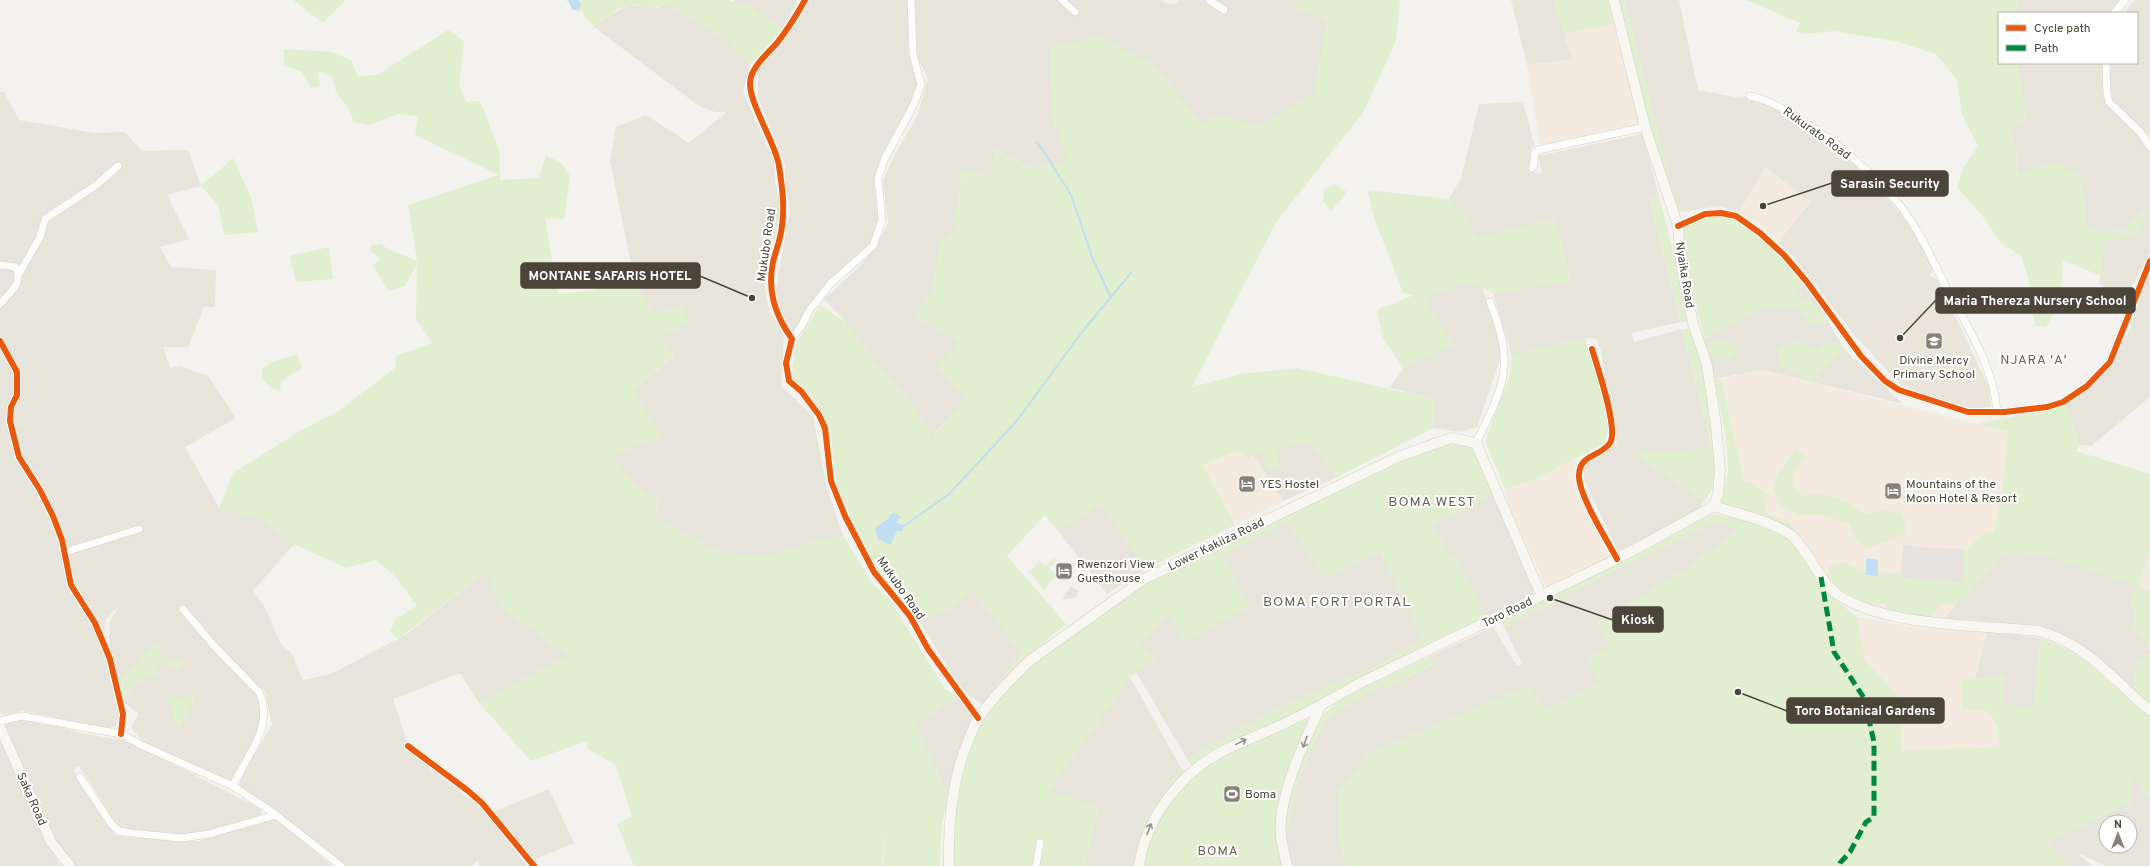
<svg xmlns="http://www.w3.org/2000/svg" width="2150" height="866" viewBox="0 0 2150 866" font-family="Overpass,sans-serif">
	<rect width="100%" height="100%" fill="#f4f2ee"/>
	<g fill="#e7e4dc" fill-rule="evenodd">
		<polygon points="735,0 798,0 783,28 748,6 734,2"/>
		<polygon points="809,0 909,0 908,53 919,90 877,179 881,224 871,244 831,280 793,336 791,328 779,310 776,289 790,209 785,181 785,164 758,97 758,70 786,38"/>
		<polygon points="915,0 1160,0 1169,4 1174,4 1179,0 1300,0 1296,8 1328,21 1314,93 1260,127 1221,115 1201,124 1152,64 1052,117 1069,160 1035,169 996,150 991,179 961,169 959,209 952,220 959,227 941,242 932,291 915,317 960,341 967,398 932,436 909,401 868,353 847,323 824,299 858,268 876,247 888,223 883,180 893,158 917,116 928,79 917,56"/>
		<polygon points="1511,0 1553,0 1573,59 1527,65"/>
		<polygon points="1624,0 1679,0 1698,90 1740,98 1747,96 1748,101 1754,100 1771,106 1822,139 1862,171 1906,219 1933,267 1930,277 1936,278 1942,289 1931,293 1857,338 1793,256 1778,242 1810,202 1766,168 1739,212 1718,206 1689,211 1676,205"/>
		<polygon points="2019,0 2127,0 2116,13 2017,13"/>
		<polygon points="2135,0 2150,0 2150,136 2113,103 2109,79 2110,63 2137,63 2137,13 2124,13"/>
		<polygon points="667,4 724,38 750,65 743,92 774,161 775,181 781,208 766,274 765,290 770,312 784,336 781,386 813,416 827,488 843,535 760,557 714,550 655,518 658,501 635,486 613,456 633,390 674,356 661,336 683,306 652,315 634,278 610,161 616,127 646,115 689,143 727,112 715,112 699,106 594,27 611,14 629,5 657,8"/>
		<polygon points="2016,63 2104,63 2103,78 2107,106 2143,137 2150,147 2150,254 2125,299 2099,284 2105,239 2121,239 2144,211 2124,230 2102,233 2085,224 2086,205 2053,162 2018,175 2017,157 2010,131 2018,123 2022,84"/>
		<path d="M0,92h4l15,28 76,13 30,-1 17,19 46,-1 13,36 -34,9 22,44 -29,8 11,20 45,3 -1,37h-11l-16,40h-25l7,21 10,-2 28,10 28,42 -51,29 34,61 41,10 34,26 -41,47 10,13 19,42 9,6 12,28 28,-6 74,-39 81,-63 18,38 65,46 -90,47 -19,-30 -67,26 15,45 -3,5 77,60 45,57h-48l-1,-5 -7,5h-126l-39,-29 -25,-22 -42,-28 4,-14 29,-48 -7,-34 -44,-32 35,34 6,14 -4,31 -25,38 -2,8 -88,-42 -12,-15 8,-13 -17,-13 15,-19 19,-9 5,-10 18,5 5,-5 -17,-3 -24,4 -6,-2 -6,8 -14,11 -6,-25 -2,-18 1,-16 9,-17 -14,15 -2,32 17,66 -3,7 -7,4 -87,-18 -21,4 -2,-5v-174l26,-15 -26,15zM193,695l-14,33 -5,-10v-10l8,-9z"/>
		<polygon points="1523,102 1535,147 1531,148 1533,166 1536,174 1542,173 1538,156 1642,134 1659,196 1649,199 1681,322 1631,333 1634,342 1682,329 1712,447 1636,455 1704,501 1698,510 1656,534 1618,551 1584,480 1584,468 1589,461 1617,444 1601,351 1596,339 1585,338 1512,356 1493,293 1571,281 1554,219 1476,239 1467,216 1449,199 1461,178 1479,104"/>
		<polygon points="2150,273 2150,397 2091,446 2080,445 2065,403 2103,374 2131,328 2138,298"/>
		<polygon points="1471,282 1482,287 1498,331 1501,357 1477,427 1460,432 1433,428 1434,399 1390,388 1403,368 1452,345 1423,297"/>
		<polygon points="1806,285 1845,350 1903,404 1763,370 1714,379 1704,339"/>
		<polygon points="1299,424 1336,478 1283,501 1247,446"/>
		<polygon points="1493,494 1537,595 1488,619 1453,554 1450,556 1432,525"/>
		<polygon points="1102,503 1146,569 1107,594 1058,531"/>
		<polygon points="1718,520 1738,529 1690,567 1597,623 1611,647 1601,683 1544,710 1528,686 1366,755 1338,833 1346,866 1289,866 1283,826 1289,827 1298,779 1315,741 1326,722 1324,720 1383,684 1386,689 1433,665 1429,657 1493,627 1517,666 1522,664 1504,627 1556,601 1568,599 1568,594"/>
		<polygon points="1288,522 1324,578 1380,551 1423,639 1374,667 1271,711 1187,759 1136,672 1157,659 1140,644 1169,612 1218,623 1248,607 1222,554"/>
		<polygon points="2007,543 2138,586 2130,601 2136,615 2131,628 2147,640 2150,653 2137,661 2133,692 2127,684 2090,650 2073,640 2043,628 1974,620 1941,622"/>
		<polygon points="971,588 1021,653 983,705 967,694 954,677 919,621 956,606"/>
		<polygon points="1987,631 2041,638 2033,709 2003,702 2004,677 1975,678"/>
		<polygon points="1130,677 1181,768 1144,820 1132,866 1085,866 1099,806 1047,793"/>
		<polygon points="958,696 975,715 950,799 915,724"/>
		<polygon points="15,720 36,720 80,733 128,741 263,810 259,818 198,837 120,830 86,776 78,766 73,769 93,803 117,836 199,841 274,818 333,866 71,866 60,849 4,723"/>
		<polygon points="0,734 58,862 62,866 0,866"/>
		<path d="M2133,776h17v90h-45l-23,-11h-3l14,11h-24l-23,-23 84,-40zM2106,822h24v24h-24z"/>
		<polygon points="549,789 574,843 534,860 493,812"/>
	</g>
	<g fill="#f3ebdf">
		<polygon points="1614,24 1640,125 1540,145 1527,65 1573,59 1564,34"/>
		<polygon points="1765,168 1811,202 1778,242 1766,230 1739,212"/>
		<polygon points="1763,370 2008,432 2002,494 1994,533 2007,543 1941,622 1919,621 1841,597 1806,553 1790,522 1750,506 1721,379"/>
		<polygon points="1247,446 1283,501 1235,525 1203,465"/>
		<polygon points="1576,459 1574,485 1611,557 1547,588 1509,506 1505,489 1536,479"/>
		<polygon points="2150,554 2150,591 2138,586"/>
		<polygon points="1857,617 1922,628 1987,631 1975,678 1962,679 1962,709 1988,711 1998,726 1999,747 1901,751 1901,699 1865,660"/>
	</g>
	<polygon fill="#eae5da" points="1942,289 1988,385 1991,407 1968,409 1935,400 1901,385 1857,338 1931,293"/>
	<g fill="#e1eecf">
		<polygon points="293,0 346,0 323,23"/>
		<path d="M565,0h163l20,6 35,22 -33,37 -26,-27 -57,-34c-15,7 -23,0 -37,1 -13,2 -26,14 -36,22l-18,-22z"/>
		<polygon points="1300,0 1400,0 1396,41 1363,113 1276,222 1192,387 1241,374 1297,368 1434,399 1433,428 1336,478 1311,441 1277,451 1279,467 1270,469 1260,452 1246,458 1238,450 1203,465 1235,525 1146,569 1102,503 1058,531 1045,515 1007,556 1066,624 1024,659 983,705 1021,653 971,588 956,606 919,621 891,581 880,575 837,489 831,435 819,408 794,381 792,368 796,344 820,305 847,323 868,353 909,401 933,436 966,398 935,366 960,341 915,317 932,291 941,242 959,227 952,220 959,208 961,169 991,179 995,150 1035,169 1069,160 1052,117 1049,49 1099,36 1152,64 1201,124 1221,115 1260,127 1314,93 1328,21 1296,8"/>
		<polygon points="1553,0 1608,0 1614,24 1564,34"/>
		<polygon points="1617,0 1624,0 1676,205 1689,211 1674,213"/>
		<path d="M1746,0h273l-2,13h-18v50h17l6,21 4,36 -8,3 -8,8 7,26 1,17 35,-12 27,14 6,29 -1,19 17,9 22,-3 21,-19 3,6 -9,17 -18,5 -16,1 -4,36 -38,-16c-1,26 -2,45 -17,67l-11,-1 -7,-49 -7,-21 -20,-13 -18,-26 -26,-30 7,-20 14,-21 -16,-31 -5,-35 -21,-26 -41,-13 -61,-10 -29,3 -9,-2 4,-9z"/>
		<path d="M448,30l16,11 -5,43 7,18 14,-1 19,48 1,31 39,-2 7,-23 15,8 9,13 -6,43 -19,-1 13,76 36,-4 40,-12 18,36 31,-8 7,18 -28,12 12,19 -41,35 29,46 -49,20 22,30 23,15 -3,17 59,32 46,7 83,-22 30,49 17,16 55,89 13,7 -43,28 35,75 -8,23 -2,44h-57l2,-37 -3,37h-248l-17,-42 15,-8 -16,-51 -28,-16 -1,-8 -56,20 -52,-58 90,-47 -65,-46 -18,-38 -88,67 -8,-8 6,-12 21,-13 -22,-30 -19,-16 -30,8 -52,-24 -34,-26 -41,-10 14,-35 67,-42 38,-20 57,-43 1,-12 36,-13 -16,-24 1,-55 -12,22 -16,5 -16,-25 8,-7 -10,-7v-7l10,-1c14,11 21,9 36,17l-9,-56 91,-30 -84,-40 3,-19 -20,-2 -28,11 -16,-3 -6,-14 -12,-16 -4,-15 -14,-6 2,16 -9,1 -9,-16 -18,-7v-16l47,3 20,8 7,16 19,-1z"/>
		<polygon points="233,158 251,197 258,232 224,235 218,205 201,186"/>
		<polygon points="1334,184 1347,192 1331,211 1323,201 1324,190"/>
		<polygon points="1367,190 1449,199 1467,216 1476,238 1555,219 1571,282 1493,293 1471,282 1424,297 1452,345 1403,368 1383,338 1377,310 1414,295 1403,293 1375,220"/>
		<polygon points="1659,196 1691,321 1681,322 1649,198"/>
		<polygon points="1724,214 1765,239 1806,285 1792,293 1810,301 1829,320 1825,326 1811,323 1799,309 1768,308 1768,305 1704,339 1677,224 1718,217"/>
		<polygon points="329,247 333,279 296,282 290,256"/>
		<polygon points="1693,328 1704,369 1717,462 1712,490 1704,501 1635,455 1712,447 1682,329"/>
		<polygon points="1585,338 1603,399 1609,426 1604,444 1536,479 1505,489 1485,441 1510,375 1512,356"/>
		<polygon points="1717,340 1731,342 1738,348 1733,359 1715,360 1707,352 1711,343"/>
		<polygon points="1800,341 1817,351 1829,342 1839,341 1845,350 1812,382 1780,365 1777,347"/>
		<polygon points="297,354 302,368 281,382 280,392 270,387 262,378 262,368 275,361"/>
		<path d="M1714,379h7l23,102c10,2 16,9 25,13l-5,18 26,10 5,10 -74,-29 7,-31 -2,-35z"/>
		<polygon points="2065,403 2080,445 2076,451 2150,474 2150,554 2138,586 2150,591 2150,649 2147,640 2131,628 2136,615 2130,601 2137,586 2037,553 2032,555 2009,551 1998,558 1968,597 1956,604 1942,603 1931,617 1913,619 1893,615 1884,603 1867,605 1844,592 1831,581 1828,567 1843,562 1860,569 1885,573 1905,573 1961,554 1987,531 1994,533 2002,494 2008,432 1977,424 2055,408"/>
		<polygon points="1449,442 1471,447 1478,456 1493,494 1432,525 1450,555 1453,554 1488,619 1193,769 1187,759 1271,711 1374,667 1423,639 1380,551 1324,578 1288,523 1222,554 1248,607 1184,643 1169,612 1141,644 1157,659 1130,677 1048,792 1099,806 1085,866 953,866 955,811 965,767 981,721 991,705 1060,640 1153,578 1398,460"/>
		<polygon points="1796,449 1806,455 1793,474 1794,488 1803,496 1824,494 1850,504 1868,515 1880,510 1901,514 1907,526 1905,534 1869,548 1858,542 1849,524 1822,515 1799,515 1778,504 1773,489 1778,474"/>
		<polygon points="1715,514 1761,524 1788,537 1805,557 1823,590 1857,617 1865,660 1901,699 1901,751 1999,747 1998,726 1988,711 1962,709 1962,679 2004,677 2003,702 2033,709 2041,638 2077,653 2137,706 2150,714 2150,800 2134,777 2130,803 2046,843 2069,866 1346,866 1338,834 1338,792 1367,755 1529,685 1544,710 1601,683 1587,659 1610,647 1597,623 1690,567 1738,529 1718,521 1568,594 1568,599 1556,601 1504,627 1500,620 1669,537 1699,519"/>
		<polygon points="1054,558 1057,560 1049,568 1056,574 1043,592 1039,582 1029,573 1039,561 1046,566"/>
		<polygon points="155,643 167,660 185,663 179,668 161,664 156,673 137,682 122,701 117,681 131,670 137,662 142,664 139,657"/>
		<polygon points="2150,653 2150,710 2133,695 2137,661"/>
		<path d="M1429,657l5,7 -49,25 -2,-4 -59,35 2,2 -11,19 -17,38 -9,48 -6,-1c7,-34 17,-89 44,-115 22,-20 74,-40 102,-54z"/>
		<polygon points="193,695 196,699 179,729 174,718 174,708 166,700 170,696 182,699"/>
		<polygon points="1317,714 1281,819 1287,866 1142,866 1143,857 1165,805 1218,755 1279,727 1302,722"/>
		<polygon points="1181,768 1187,773 1164,798 1137,866 1132,866 1144,820"/>
	</g>
	<g fill="#e6e3df">
		<polygon points="1903,545 1930,548 1964,549 1963,582 1901,578"/>
		<polygon points="1071,586 1079,591 1075,598 1062,599"/>
	</g>
	<g fill="#c0ddf1">
		<polygon points="568,0 578,0 581,3 579,11 572,9"/>
		<polygon points="893,512 901,517 896,523 905,525 902,531 897,531 890,545 878,539 875,528 888,519"/>
		<polygon points="1866,558 1878,560 1878,576 1866,575"/>
	</g>
	<g fill="none" stroke-linecap="round" stroke-linejoin="round">
		<g stroke="#c0ddf1" stroke-width="2">
			<polyline points="1036,142 1043,150 1071,195 1092,257 1111,298"/>
			<polyline points="905,525 949,494 1016,422 1082,332 1131,273"/>
		</g>
		<defs>
			<g id="street">
				<path d="M805,0c-9,16 -17,29 -28,43 -9,10 -22,21 -26,34 -7,20 25,65 28,89 3,20 6,40 3,60 -1,12 -6,24 -9,36 -6,29 2,53 19,77l-6,24 3,18 12,10 18,24 6,13 6,53 14,35 29,56 36,44 18,33 50,69"/>
				<polyline points="1062,0 1075,12"/>
				<polyline points="1209,0 1224,10"/>
				<polyline points="2114,13 2125,0"/>
				<polyline points="2106,63 2107,94 2109,102 2141,133 2150,147"/>
				<path d="M1750,96c42,8 114,68 142,100 24,26 38,60 54,91 21,39 48,80 51,125"/>
				<polyline points="1532,168 1534,165 1534,154 1538,150 1645,127"/>
				<polyline points="1678,226 1705,214 1721,213 1736,216 1760,233 1784,255 1807,282 1861,356 1885,381 1899,390 1968,412 2005,412 2047,407 2063,402 2087,386 2110,362 2150,261"/>
				<path d="M0,265l16,2c7,17 -5,24 -16,37"/>
				<polyline points="19,274 40,237 45,219 95,186 118,166"/>
				<polyline points="792,339 802,325 809,311 831,283 873,246 882,220 878,178 885,158 913,106 921,85 913,54 911,0"/>
				<polyline points="0,341 17,372 17,395 11,407 10,421 19,457 40,490 53,516 62,540 71,585 95,623 110,659 123,714 121,734"/>
				<path d="M1592,349c5,17 27,80 18,94 -8,13 -30,11 -31,31 -2,19 28,66 38,85"/>
				<path d="M1476,443c11,-23 26,-50 28,-75 2,-22 -6,-46 -14,-66"/>
				<polyline points="65,552 139,529"/>
				<path d="M183,609l33,39 43,44c16,35 -13,64 -26,94"/>
				<polyline points="0,721 22,716 121,734 139,744 233,786 272,812 341,866"/>
				<polyline points="408,746 467,790 482,803 534,866"/>
				<polyline points="80,777 112,825 119,831 131,833 181,838 209,834 276,815"/>
				<polyline points="1036,866 1040,843"/>
			</g>
			<g id="secondary">
				<polyline points="1614,0 1645,127 1678,226 1681,264 1693,324 1707,365 1716,425 1720,470 1718,493 1714,506"/>
				<path d="M1714,506c23,8 58,15 77,29 20,18 28,49 52,63 51,29 137,27 196,33 38,11 58,31 86,57 8,7 16,16 25,22"/>
				<polyline points="0,727 51,842 70,866"/>
				<path d="M949,866c-1,-44 3,-89 21,-130 3,-6 5,-13 9,-19 14,-20 32,-38 49,-55l116,-83 254,-122 53,-19 25,5 65,152"/>
				<path d="M1139,866c7,-48 40,-91 82,-114 18,-10 36,-16 54,-24 28,-13 56,-28 83,-44l259,-125 97,-53"/>
				<path d="M1287,866c-2,-10 -5,-20 -6,-30 -4,-37 24,-96 39,-129"/>
			</g>
		</defs>
		<use href="#street" stroke="#d2d0cb" stroke-width="8"/>
		<use href="#secondary" stroke="#d3cfc5" stroke-width="11"/>
		<use href="#street" stroke="#fdfdfc" stroke-width="7"/>
		<use href="#secondary" stroke="#f7f6f1" stroke-width="10"/>
		<polyline stroke="#00873e" stroke-width="5" stroke-dasharray="10 5" stroke-linecap="butt" points="1821,577 1834,652 1864,698 1874,742 1874,817 1866,822 1850,852 1840,863 1839,866"/>
		<defs>
			<g id="cycleway">
				<path d="M805,0c-9,16 -17,29 -28,43 -9,10 -22,21 -26,34 -7,20 25,65 28,89 3,20 6,40 3,60 -1,12 -6,24 -9,36 -6,29 2,53 19,77l-6,24 3,18 12,10 18,24 6,13 6,53 14,35 29,56 36,44 18,33 50,69"/>
				<polyline points="1678,226 1705,214 1721,213 1736,216 1760,233 1784,255 1807,282 1861,356 1885,381 1899,390 1968,412 2005,412 2047,407 2063,402 2087,386 2110,362 2150,261"/>
				<polyline points="0,341 17,372 17,395 11,407 10,421 19,457 40,490 53,516 62,540 71,585 95,623 110,659 123,714 121,734"/>
				<path d="M1592,349c5,17 27,80 18,94 -8,13 -30,11 -31,31 -2,19 28,66 38,85"/>
				<polyline points="408,746 467,790 482,803 534,866"/>
			</g>
		</defs>
		<use href="#cycleway" stroke="#fff" stroke-width="8"/>
		<use href="#cycleway" stroke="#e8590c" stroke-width="6"/>
	</g>
	<defs><path id="oneway-shaft" d="M-6 0H5M1.5-3L5.5 0L1.5 3" fill="none" stroke-width="1.6" stroke-linecap="round" stroke-linejoin="round"/></defs>
	<g stroke="#98948c">
		<use href="#oneway-shaft" transform="translate(1241 742) rotate(-26)"/>
		<use href="#oneway-shaft" transform="translate(1305 742) rotate(110)"/>
		<use href="#oneway-shaft" transform="translate(1149 829) rotate(-71)"/>
	</g>
	<defs>
		<symbol id="school-square" viewBox="-11 -11 22 22"><rect x="-9" y="-9" width="18" height="18" rx="4" fill="#868178" stroke="#fff"/><path d="M0-5L7-2L0 1L-7-2ZM-4 1L0 2.5L4 1V4Q0 6-4 4Z" fill="#fff"/></symbol>
		<symbol id="hotel-square" viewBox="-11 -11 22 22"><rect x="-9" y="-9" width="18" height="18" rx="4" fill="#868178" stroke="#fff"/><path d="M-6-4.5h1.5V1H6V5H4.5V3h-9V5H-6ZM-4 0a1.8 1.8 0 1 1 3.6 0ZM.5 0V-2.5h3Q6-2.5 6 0Z" fill="#fff"/></symbol>
		<symbol id="stadium-square" viewBox="-11 -11 22 22"><rect x="-9" y="-9" width="18" height="18" rx="4" fill="#868178" stroke="#fff"/><path d="M0-5a6.5 5 0 1 0 0 10a6.5 5 0 1 0 0-10ZM-3.5-1.8h7v3.6h-7Z" fill="#fff"/></symbol>
	</defs>
	<g fill-rule="evenodd">
		<use href="#school-square" x="1924" y="331" width="20" height="20"/>
		<use href="#hotel-square" x="1237" y="474" width="20" height="20"/>
		<use href="#hotel-square" x="1883" y="481" width="20" height="20"/>
		<use href="#hotel-square" x="1054" y="561" width="20" height="20"/>
		<use href="#stadium-square" x="1222" y="784" width="20" height="20"/>
	</g>
	<g text-anchor="middle" stroke-width="4" stroke-linejoin="round" paint-order="stroke">
		<g font-size="12" fill="#4b4439" stroke="#fff">
			<text transform="translate(1817 133) rotate(36)" y="4">Rukurato Road</text>
			<text transform="translate(766 245) rotate(-82)" y="4">Mukubo Road</text>
			<text transform="translate(1685 275) rotate(81)" y="4">Nyaika Road</text>
			<text transform="translate(1216 544) rotate(-26)" y="4">Lower Kakiiza Road</text>
			<text transform="translate(901 588) rotate(55)" y="4">Mukubo Road</text>
			<text transform="translate(1507 612) rotate(-26)" y="4">Toro Road</text>
			<text transform="translate(32 799) rotate(66)" y="4">Saka Road</text>
		</g>
		<g font-size="12" fill="#4b4439" stroke="#fff" text-anchor="start">
			<text x="1934" y="364" text-anchor="middle">Divine Mercy<tspan x="1934" dy="14">Primary School</tspan></text>
			<text x="1260" y="488">YES Hostel</text>
			<text x="1906" y="488">Mountains of the<tspan x="1906" dy="14">Moon Hotel &amp; Resort</tspan></text>
			<text x="1077" y="568">Rwenzori View<tspan x="1077" dy="14">Guesthouse</tspan></text>
			<text x="1245" y="798">Boma</text>
		</g>
		<g font-size="13" letter-spacing="1" fill="#6e6250" stroke="#fff">
			<text x="2034" y="364">NJARA 'A'</text>
			<text x="1218" y="855">BOMA</text>
		</g>
		<g font-size="14" letter-spacing="1" fill="#6e6250" stroke="#fff">
			<text x="1432" y="506">BOMA WEST</text>
			<text x="1337" y="606">BOMA FORT PORTAL</text>
		</g>
	</g>
	<path fill="none" stroke="#4b4439" stroke-width="1.5" d="M1763 206L1832 183M752 298L700 276M1900 338L1936 300M1550 598L1613 620M1738 692L1787 711"/>
	<g fill="#4b4439" stroke="#fff" stroke-width="1.5">
		<circle cx="1763" cy="206" r="4"/>
		<circle cx="752" cy="298" r="4"/>
		<circle cx="1900" cy="338" r="4"/>
		<circle cx="1550" cy="598" r="4"/>
		<circle cx="1738" cy="692" r="4"/>
	</g>
	<g fill="#4b4439" stroke="#4b4439" stroke-width="1.5">
		<rect x="1832" y="171" width="116" height="25" rx="4"/>
		<rect x="521" y="263" width="179" height="25" rx="4"/>
		<rect x="1936" y="288" width="199" height="25" rx="4"/>
		<rect x="1613" y="607" width="50" height="25" rx="4"/>
		<rect x="1787" y="698" width="157" height="25" rx="4"/>
	</g>
	<g font-size="13" text-anchor="middle" font-weight="bold" fill="#fff">
		<text x="1890" y="188">Sarasin Security</text>
		<text x="610" y="280">MONTANE SAFARIS HOTEL</text>
		<text x="2035" y="305">Maria Thereza Nursery School</text>
		<text x="1638" y="624">Kiosk</text>
		<text x="1865" y="715">Toro Botanical Gardens</text>
	</g>
	<rect x="1998" y="12" width="140" height="52" fill="#ffffff" stroke="#b7b4b0"/>
	<rect x="2006" y="25" width="20" height="6" fill="#e8590c" stroke="#b7b4b0"/>
	<text x="2034" y="32" font-size="12" fill="#4b4439">Cycle path</text>
	<rect x="2006" y="45" width="20" height="6" fill="#00873e" stroke="#b7b4b0"/>
	<text x="2034" y="52" font-size="12" fill="#4b4439">Path</text>
	<g transform="translate(2118 834)"><circle r="19" fill="#ffffff" stroke="#b7b4b0"/>
	<path d="M0-3L7 15L0 10L-7 15Z" fill="#868178"/>
	<text y="-6" font-size="11" font-weight="bold" text-anchor="middle" fill="#4b4439">N</text>
	</g>
</svg>
